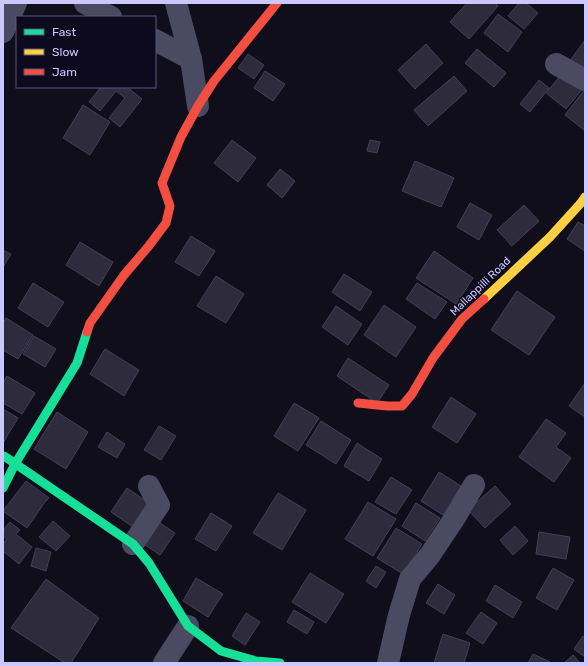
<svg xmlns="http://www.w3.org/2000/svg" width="588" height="666" viewBox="0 0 588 666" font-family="Rubik,sans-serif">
	<rect width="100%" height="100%" fill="#100e1a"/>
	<g fill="#2e2b3d" stroke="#434058">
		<polygon points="467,3 495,3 498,6 469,39 450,22"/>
		<polygon points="519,3 526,3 538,13 524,29 508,16"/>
		<polygon points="498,14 522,32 508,52 484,33"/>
		<polygon points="585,40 585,76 567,65"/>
		<polygon points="426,44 443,63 415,89 398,70"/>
		<polygon points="477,49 506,73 494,87 465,63"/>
		<polygon points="248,54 264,65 254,79 238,68"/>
		<polygon points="265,71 285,84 273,101 254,88"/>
		<polygon points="564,71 584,87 566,109 546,93"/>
		<polygon points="454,76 467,91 428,126 414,110"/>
		<polygon points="539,80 549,88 530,112 520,104"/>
		<polygon points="101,87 127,87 142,99 120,127 109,118 125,98 116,91 100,111 89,102"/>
		<polygon points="585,89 585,129 584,130 565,115"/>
		<polygon points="83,105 110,122 90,155 63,138"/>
		<polygon points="232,140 256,158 238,182 214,163"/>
		<polygon points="370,140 380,142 377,153 367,151"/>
		<polygon points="415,161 454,178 441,207 402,191"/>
		<polygon points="280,169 295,181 282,198 267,185"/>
		<polygon points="470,203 492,215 479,240 457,227"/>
		<polygon points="524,205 539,221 512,246 497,230"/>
		<polygon points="578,222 585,226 585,251 567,239"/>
		<polygon points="191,236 215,251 199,276 175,262"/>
		<polygon points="80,242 113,262 99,286 66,265"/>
		<polygon points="3,250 11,254 3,267"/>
		<polygon points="434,251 473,278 456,304 416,278"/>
		<polygon points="344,274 372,292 360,311 332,292"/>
		<polygon points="216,276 244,294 226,323 197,306"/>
		<polygon points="33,283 64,302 48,327 18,308"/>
		<polygon points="417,283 447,302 435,319 406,299"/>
		<polygon points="517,291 555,317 529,355 491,330"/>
		<polygon points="384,305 416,327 396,357 364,335"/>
		<polygon points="336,306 362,324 348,345 322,327"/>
		<polygon points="6,318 33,335 18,359 3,350 3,323"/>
		<polygon points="34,336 56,349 45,367 23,354"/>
		<polygon points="105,349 139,370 124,396 90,374"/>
		<polygon points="348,358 389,385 377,403 337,376"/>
		<polygon points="7,376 35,393 22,414 3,403 3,383"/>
		<polygon points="585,383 585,417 569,406"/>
		<polygon points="451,397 476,414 457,443 432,427"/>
		<polygon points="294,403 319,418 298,451 274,436"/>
		<polygon points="3,409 18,418 3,443"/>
		<polygon points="57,412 88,432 66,469 34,449"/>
		<polygon points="546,419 566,433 556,447 571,458 554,482 519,457"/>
		<polygon points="321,421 351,440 336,464 306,445"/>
		<polygon points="159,426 176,436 161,460 144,450"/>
		<polygon points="107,432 125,444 117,458 98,447"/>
		<polygon points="357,443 382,459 369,481 344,466"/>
		<polygon points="439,472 461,486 443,515 421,501"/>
		<polygon points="391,477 412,490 396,514 375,502"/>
		<polygon points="26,481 49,498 45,502 27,528 3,511"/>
		<polygon points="495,486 511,504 485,528 468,510"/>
		<polygon points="127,488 149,503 133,527 111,512"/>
		<polygon points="278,493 306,510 282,550 253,533"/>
		<polygon points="368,502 396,519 373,556 345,539"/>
		<polygon points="416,503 440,518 425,541 402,526"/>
		<polygon points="211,513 232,526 216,551 195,539"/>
		<polygon points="152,518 175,533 160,555 138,540"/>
		<polygon points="53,521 70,536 56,551 39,537"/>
		<polygon points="10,522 20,530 16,534 32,547 19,564 3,551 3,544 7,539 3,536 3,530"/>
		<polygon points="515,526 528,541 513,555 500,540"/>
		<polygon points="396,528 422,544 403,574 377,558"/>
		<polygon points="539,532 570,537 566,559 536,554"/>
		<polygon points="36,548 51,552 46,571 31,566"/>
		<polygon points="376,566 386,572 376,588 366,581"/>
		<polygon points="553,568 574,580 557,610 536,598"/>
		<polygon points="310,573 344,594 326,623 292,602"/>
		<polygon points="196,578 223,594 208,617 183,601"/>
		<polygon points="46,579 99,618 71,663 65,663 11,628"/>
		<polygon points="438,584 455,595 444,614 426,603"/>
		<polygon points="495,585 522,602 513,618 486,601"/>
		<polygon points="294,610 314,622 307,634 287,622"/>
		<polygon points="481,612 497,623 483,644 466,633"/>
		<polygon points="246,613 260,622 245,645 232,636"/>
		<polygon points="443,634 470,643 464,663 434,663"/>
		<polygon points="583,636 585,637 585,657 574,649"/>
		<polygon points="533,654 550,662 549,663 528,663"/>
		<polygon points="573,655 580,663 564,663"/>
	</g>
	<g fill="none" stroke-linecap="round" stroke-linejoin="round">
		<g stroke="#4a4a63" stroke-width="22">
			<polyline points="85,3 111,17"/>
			<polyline points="176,3 191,59"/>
			<polyline points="3,32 16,3"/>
			<polyline points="155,40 191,59 198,106"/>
			<polyline points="556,64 585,80"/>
			<polyline points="133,544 159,505 149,486"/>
			<polyline points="164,663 188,626"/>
			<polyline points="388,663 399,615 410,579 430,555 454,519 474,485"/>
		</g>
		<g stroke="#16e098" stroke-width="9">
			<polyline points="4,456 133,544 149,563 188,626 221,651 256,661 280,663"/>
			<polyline points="3,488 15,464 77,363 87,332"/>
		</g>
		<polyline stroke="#ffcf43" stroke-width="9" points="484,299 550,237 580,204 585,197"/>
		<g stroke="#f24e42" stroke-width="9">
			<polyline points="87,332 90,323 124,275 148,247 166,223 170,206 162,183 181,137 198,106 214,81 277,3"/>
			<polyline points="358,403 387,406 402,406 412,394 433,358 462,319 484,299"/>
		</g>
	</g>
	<g text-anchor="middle" stroke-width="3" stroke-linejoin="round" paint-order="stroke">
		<g font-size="11" fill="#cdc7ff" stroke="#0d0a1e">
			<text transform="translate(480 286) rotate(-44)" y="4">Mallappilli Road</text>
		</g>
	</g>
	<rect width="588" height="666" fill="none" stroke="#cdc7ff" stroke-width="8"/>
	<rect x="16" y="16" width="140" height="72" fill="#0d0a1e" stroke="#5a5678"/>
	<rect x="24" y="29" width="20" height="6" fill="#16e098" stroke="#5a5678"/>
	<text x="52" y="36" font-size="12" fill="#cdc7ff">Fast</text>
	<rect x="24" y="49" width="20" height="6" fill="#ffcf43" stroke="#5a5678"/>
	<text x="52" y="56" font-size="12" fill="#cdc7ff">Slow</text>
	<rect x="24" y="69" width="20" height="6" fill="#f24e42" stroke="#5a5678"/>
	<text x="52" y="76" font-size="12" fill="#cdc7ff">Jam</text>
</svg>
